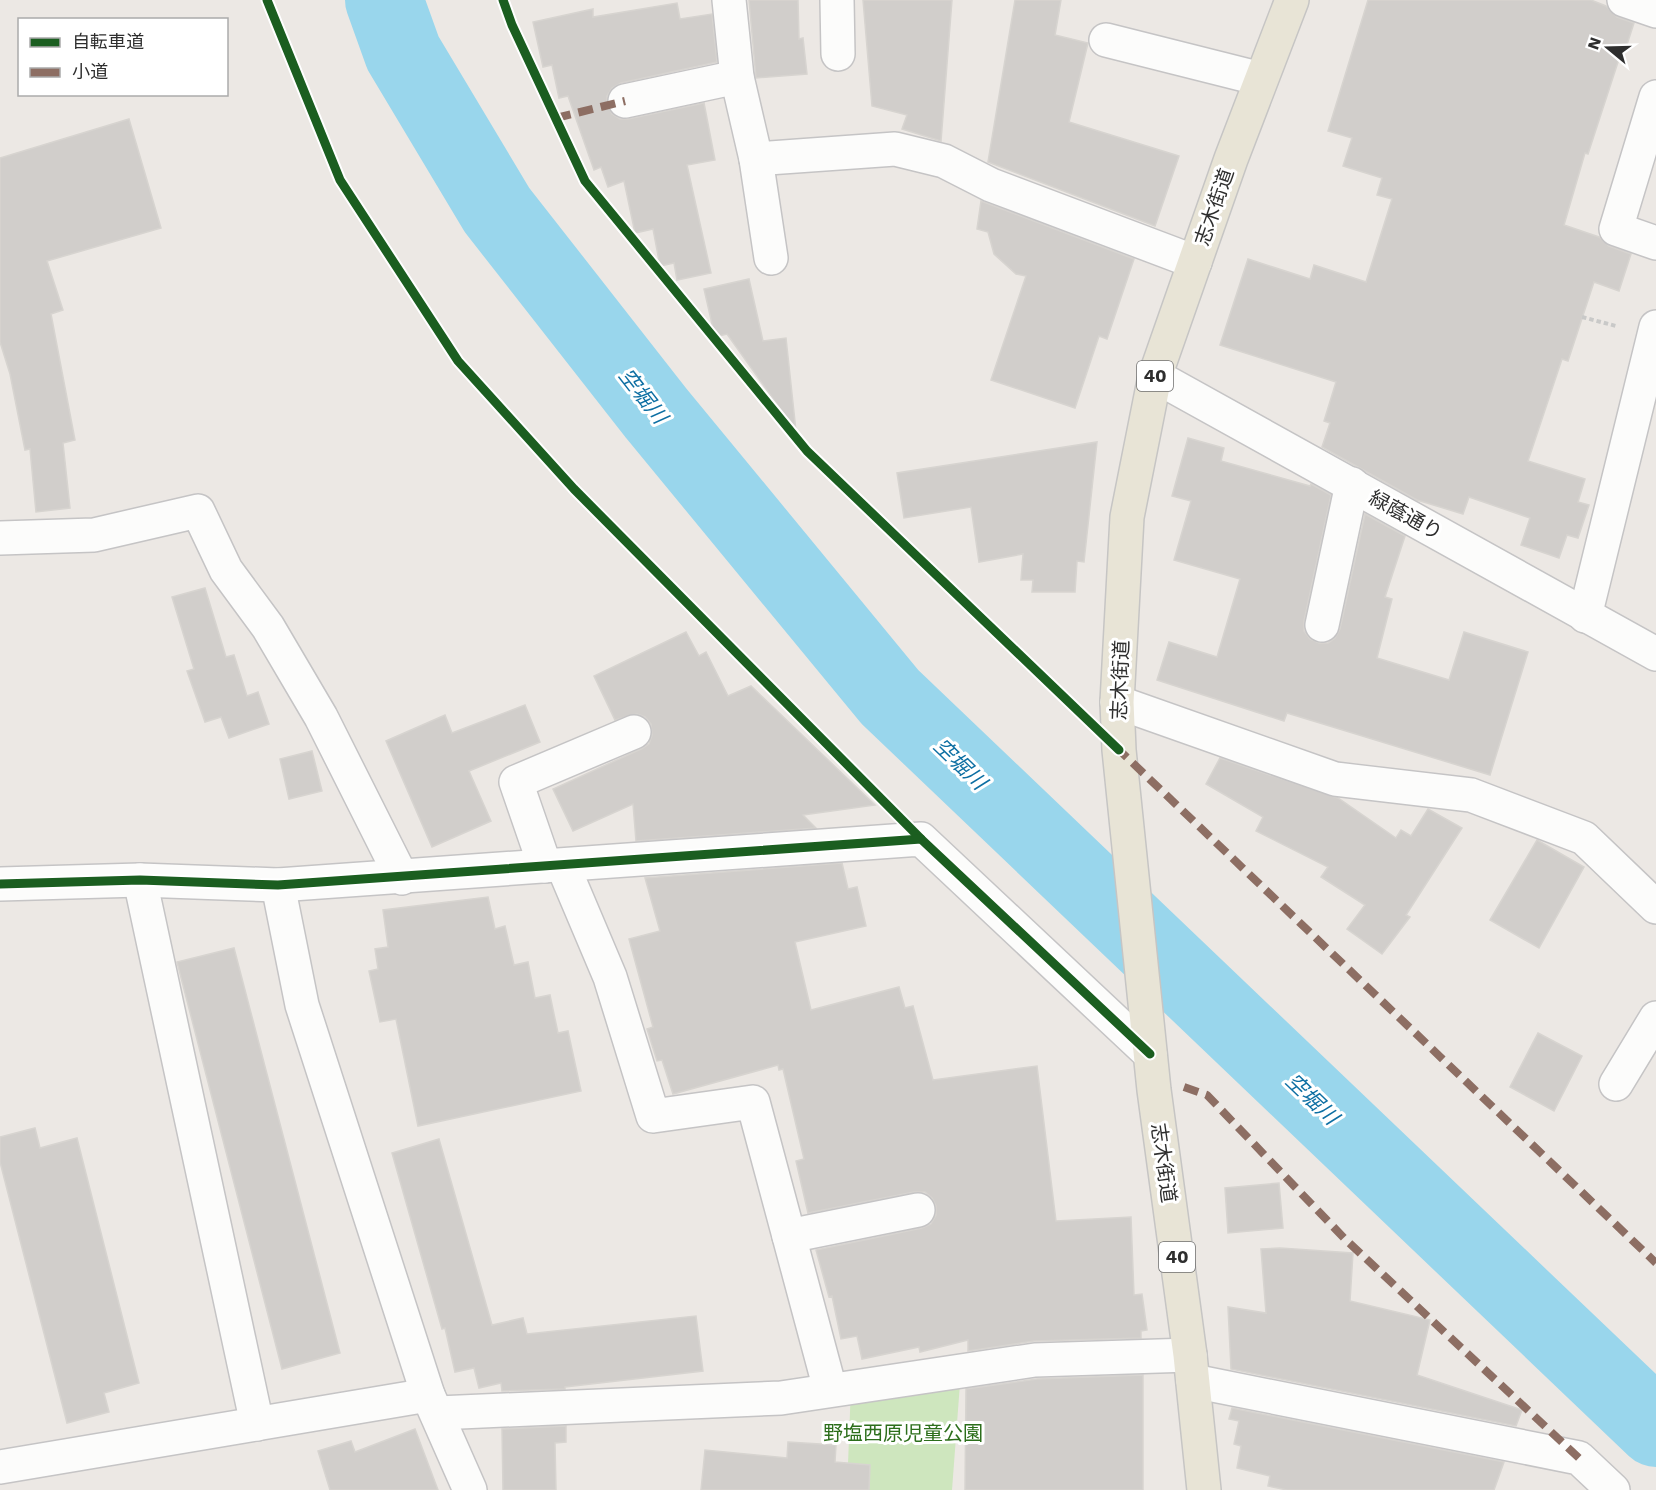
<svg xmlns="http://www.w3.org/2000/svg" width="1656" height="1490" viewBox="0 0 1656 1490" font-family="'Work Sans','Noto Sans JP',sans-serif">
	<rect width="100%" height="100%" fill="#ece8e4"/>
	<polygon fill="#cee6be" points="961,1370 952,1490 847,1490 851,1386"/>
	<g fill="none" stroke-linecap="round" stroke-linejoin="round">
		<polyline stroke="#99d6ec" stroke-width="78" points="384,0 403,53 497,210 656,413 890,697 1656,1428"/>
	</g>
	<g fill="#d1cecb" stroke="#d7d4d0" stroke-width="1.5">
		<polygon points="749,0 798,0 799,39 803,38 807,74 756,78"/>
		<polygon points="863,0 952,0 941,141 902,129 907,115 872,106"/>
		<polygon points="1015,0 1061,0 1055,35 1088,43 1069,122 1179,156 1155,226 988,162"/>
		<polygon points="1368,0 1591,0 1606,6 1617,17 1634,23 1623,57 1620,56 1588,154 1585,153 1564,225 1599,237 1609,246 1631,254 1619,291 1594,282 1568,361 1562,359 1528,461 1585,479 1578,502 1589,505 1578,538 1567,535 1559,558 1521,545 1530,518 1469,497 1463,514 1417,500 1322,447 1330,423 1324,421 1336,382 1220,345 1248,259 1310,279 1314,265 1366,282 1392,199 1377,195 1382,178 1343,166 1352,138 1328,131"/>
		<polygon points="677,3 680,19 712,14 717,62 621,83 612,88 607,96 607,104 612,114 620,119 628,119 704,103 715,160 687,165 711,273 677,280 674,263 660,266 653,229 635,233 624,181 608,187 601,167 594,170 568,96 559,98 552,65 543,67 533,22 593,9 593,17"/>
		<polygon points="129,119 161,228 47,261 63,310 51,314 75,440 63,443 70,508 36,512 30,449 25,450 10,374 0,342 0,158"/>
		<polygon points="981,201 1134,259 1107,339 1099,336 1075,408 991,380 1026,276 1016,274 994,254 988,232 977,229"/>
		<polygon points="749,279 763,341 786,338 796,431 727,334 715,337 704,289"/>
		<polygon points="1188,438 1224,448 1221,461 1310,486 1311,484 1331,495 1304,621 1304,631 1310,639 1319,643 1328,643 1335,638 1340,629 1365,514 1405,536 1385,597 1392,599 1377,658 1449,680 1464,632 1528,652 1490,775 1287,713 1284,721 1157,680 1169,642 1217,657 1240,579 1174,560 1191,501 1172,496"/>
		<polygon points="1097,442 1084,562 1077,561 1075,592 1032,592 1033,580 1021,580 1023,554 979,562 971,507 904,518 897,473"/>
		<polygon points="205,588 226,657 234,655 247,696 258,692 269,724 229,738 221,717 205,722 187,671 194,669 172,597"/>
		<polygon points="686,632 699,656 706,652 728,696 751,686 875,805 803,815 816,828 636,841 633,804 573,831 553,789 641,749 649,744 652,735 651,724 645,717 637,714 615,720 594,676"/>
		<polygon points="525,705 540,742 469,771 491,821 432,847 386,741 445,715 452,733"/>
		<polygon points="312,751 322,791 289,799 280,759"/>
		<polygon points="1220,758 1338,798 1396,838 1401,830 1411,836 1428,809 1462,828 1406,915 1410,917 1382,954 1347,929 1365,905 1321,877 1328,867 1256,831 1263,817 1206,784"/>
		<polygon points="1537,840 1584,867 1539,948 1490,920"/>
		<polygon points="842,863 848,889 857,887 866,926 795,942 811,1010 899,987 905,1008 913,1006 933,1080 1037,1066 1056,1221 1131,1217 1134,1295 1142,1294 1147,1330 1141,1331 1141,1338 1034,1341 968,1351 968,1340 920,1352 919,1347 862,1359 857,1336 841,1339 832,1296 829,1297 816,1250 922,1228 931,1224 936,1215 936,1206 932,1198 925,1192 914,1192 808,1213 796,1161 804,1159 783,1069 779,1070 778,1065 673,1094 662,1060 657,1061 647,1029 653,1027 629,939 660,931 645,878"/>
		<polygon points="488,897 495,929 505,926 514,965 528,962 535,998 550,995 558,1033 568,1031 581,1091 418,1126 396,1019 380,1022 369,971 378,969 375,949 388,947 383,910"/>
		<polygon points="234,948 340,1353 282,1369 177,962"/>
		<polygon points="1538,1033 1582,1056 1554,1111 1510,1087"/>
		<polygon points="35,1128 40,1148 77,1138 139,1383 104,1393 109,1412 67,1423 0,1162 0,1137"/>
		<polygon points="439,1139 492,1325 523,1318 527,1334 696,1316 703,1371 565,1387 565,1389 502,1391 501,1383 479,1388 474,1368 455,1372 445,1328 442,1329 392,1153"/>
		<polygon points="1279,1183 1283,1228 1228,1233 1225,1188"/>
		<polygon points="1280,1248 1353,1253 1350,1301 1430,1320 1417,1375 1522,1410 1516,1426 1231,1369 1228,1307 1266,1313 1261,1249"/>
		<polygon points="1143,1375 1143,1490 965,1490 966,1389 1037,1379"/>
		<polygon points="1232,1408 1504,1462 1494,1490 1287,1490 1268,1486 1270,1476 1237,1468 1241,1446 1234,1444 1239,1421 1229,1419"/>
		<polygon points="566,1426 566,1442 555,1443 556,1490 503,1490 502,1429"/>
		<polygon points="415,1429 438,1490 330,1490 318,1451 351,1441 355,1452"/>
		<polygon points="788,1442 836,1445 835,1462 870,1465 869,1490 701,1490 705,1450 787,1458"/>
	</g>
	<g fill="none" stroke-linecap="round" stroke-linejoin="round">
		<defs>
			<g id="minor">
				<polyline points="729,0 737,77 756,159 771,258"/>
				<polyline points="837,0 838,54"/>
				<polyline points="1624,0 1656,11"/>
				<polyline points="1106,40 1261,79"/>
				<polyline points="1656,97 1616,229 1656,243"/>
				<polyline points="625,101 737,77"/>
				<polyline points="756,159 895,149 944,161 991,185 1195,262"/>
				<polyline points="1155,376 1656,654"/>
				<polyline points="0,538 94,535 198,511 226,570 268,627 321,717 402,878"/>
				<polyline points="1585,616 1656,327"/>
				<polyline points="1322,625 1352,484"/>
				<polyline points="1117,702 1335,779 1471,795 1584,838 1656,907"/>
				<polyline points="545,866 516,782 634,732"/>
				<polyline points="563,866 610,977 653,1116 753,1102 830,1389"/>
				<polyline points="140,880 257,1424"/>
				<polyline points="0,884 140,880 278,885 921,839 1150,1054"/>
				<polyline points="278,885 302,1005 428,1395 470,1490"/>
				<polyline points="1616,1084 1656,1018"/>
				<polyline points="789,1236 918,1210"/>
				<polyline points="1193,1381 1579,1458 1613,1490"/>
				<polyline points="438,1413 781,1398 1035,1360 1190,1355"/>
				<polyline points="0,1467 428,1395"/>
			</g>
			<polyline id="major" points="1204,1490 1190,1355 1154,1090 1119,750 1117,702 1127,517 1155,376 1231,159 1292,0"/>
		</defs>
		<use href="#minor" stroke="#c5c4c5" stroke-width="36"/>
		<use href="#major" stroke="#c6c5c4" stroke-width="36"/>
		<polyline stroke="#c9c9c8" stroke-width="4" stroke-dasharray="4.5 3" stroke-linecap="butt" points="1582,317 1616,326"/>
		<use href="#minor" stroke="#fcfcfb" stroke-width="33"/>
		<use href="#major" stroke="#e8e4d6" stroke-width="33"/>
		<g stroke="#8d6e63" stroke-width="8" stroke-dasharray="15 8" stroke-linecap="butt">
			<polyline points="556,118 625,101"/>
			<polyline points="1116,747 1656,1263"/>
			<polyline points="1184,1087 1207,1095 1345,1239 1579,1458"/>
		</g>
		<defs>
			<g id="cycleway">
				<polyline points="267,0 340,180 458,361 574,489 921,839"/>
				<polyline points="503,0 512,25 585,181 807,451 1119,750"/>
				<polyline points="0,884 140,880 278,885 921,839 1150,1054"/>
			</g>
		</defs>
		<use href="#cycleway" stroke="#fff" stroke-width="13"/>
		<use href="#cycleway" stroke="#1b5e20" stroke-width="9"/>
	</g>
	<g text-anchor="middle" stroke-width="6" stroke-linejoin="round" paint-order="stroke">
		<g fill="#fff" stroke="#6d6d6d" stroke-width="1.5">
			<rect x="1137" y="361" width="36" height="30" rx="4.5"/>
			<rect x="1159" y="1242" width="36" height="30" rx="4.5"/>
		</g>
		<g font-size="18" font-weight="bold" fill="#2e2e2e">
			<text x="1155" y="382">40</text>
			<text x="1177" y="1263">40</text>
		</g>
		<g font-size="20" fill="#2e2e2e" stroke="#fff">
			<text transform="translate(1214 207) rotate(-71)" y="7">志木街道</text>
			<text transform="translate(1406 515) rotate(29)" y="7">緑蔭通り</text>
			<text transform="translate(1120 680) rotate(-88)" y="7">志木街道</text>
			<text transform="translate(1164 1163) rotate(82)" y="7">志木街道</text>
		</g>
		<g font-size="20" fill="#2c6e1b" stroke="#fff">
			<text x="903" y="1440">野塩西原児童公園</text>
		</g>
		<g font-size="21" font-style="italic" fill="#0d6fa3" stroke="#fff">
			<text transform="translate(643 396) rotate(52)" y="7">空堀川</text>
			<text transform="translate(960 764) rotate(44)" y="7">空堀川</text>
			<text transform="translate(1312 1099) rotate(44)" y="7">空堀川</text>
		</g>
	</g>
	<rect x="18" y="18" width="210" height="78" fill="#ffffff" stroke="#ababab" stroke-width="1.5"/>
	<rect x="30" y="38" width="30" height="9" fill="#1b5e20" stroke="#ababab" stroke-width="1.5"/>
	<text x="72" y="48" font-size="18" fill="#2e2e2e">自転車道</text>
	<rect x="30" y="68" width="30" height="9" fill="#8d6e63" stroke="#ababab" stroke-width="1.5"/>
	<text x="72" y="78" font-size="18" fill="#2e2e2e">小道</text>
	<g transform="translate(1608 48) rotate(289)" stroke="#ffffff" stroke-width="4.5" paint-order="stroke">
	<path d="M0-4.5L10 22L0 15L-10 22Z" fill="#2e2e2e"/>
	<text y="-9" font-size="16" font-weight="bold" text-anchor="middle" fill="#2e2e2e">N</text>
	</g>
</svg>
